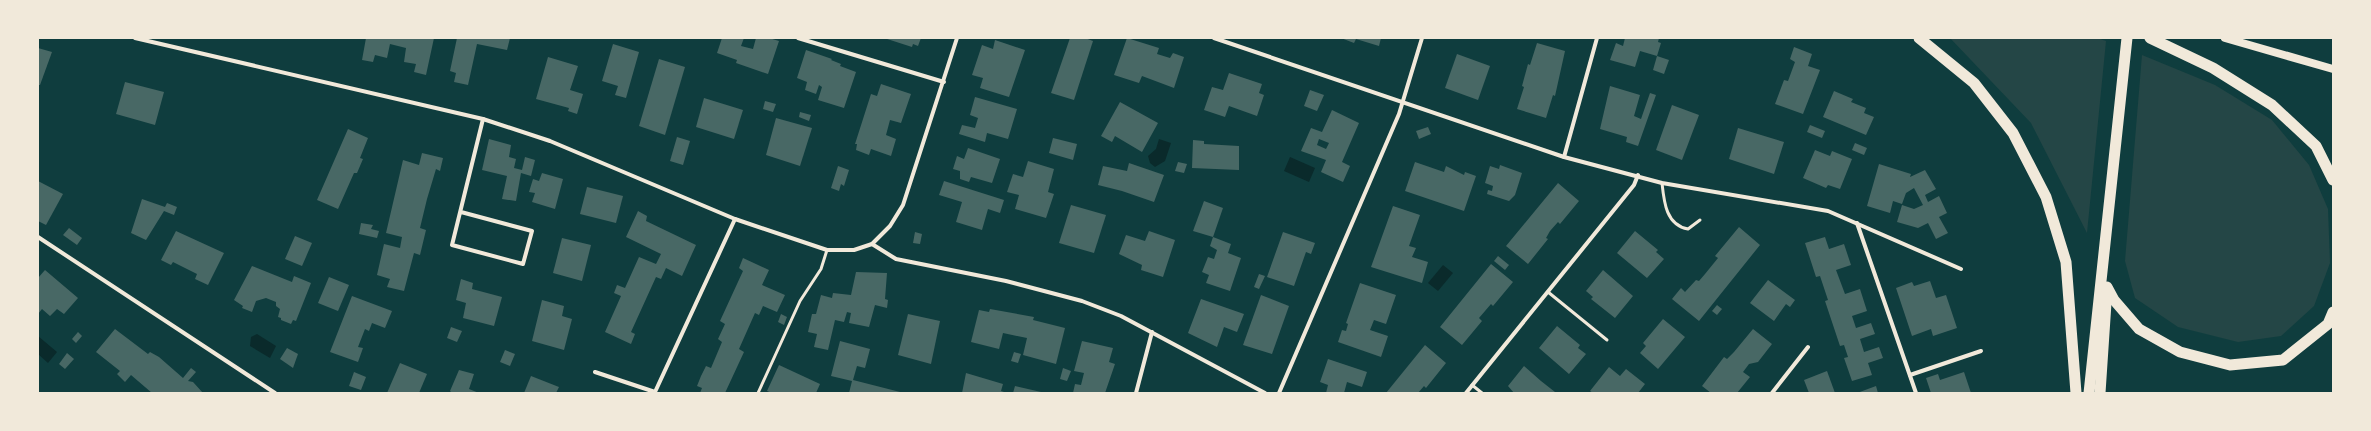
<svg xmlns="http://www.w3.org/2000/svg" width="2371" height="431" viewBox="0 0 2371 431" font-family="'Alegreya Sans',sans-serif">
	<rect width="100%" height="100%" fill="#0f3d3e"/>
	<g fill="#244646">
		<polygon points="1950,38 2097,38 2106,41 2087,233 2031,123"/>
		<polygon points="2142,55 2215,85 2272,120 2309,165 2328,209 2330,263 2314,306 2281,336 2238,342 2178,327 2135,298 2125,261"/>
	</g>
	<g fill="#0a2a2b">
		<polygon points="1159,139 1171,143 1165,161 1155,167 1150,163 1148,156 1156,149"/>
		<polygon points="1290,157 1315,168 1309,182 1284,171"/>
		<polygon points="1443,265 1453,273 1438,291 1428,283"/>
		<polygon points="257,334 276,346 270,358 250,346 251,337"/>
		<polygon points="38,336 57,352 48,363 38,354"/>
	</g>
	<g fill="#486865" fill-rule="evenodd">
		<polygon points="366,38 434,38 426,75 414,72 416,64 404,62 406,48 390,44 387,58 375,55 373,62 362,60"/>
		<polygon points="457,38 510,38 507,50 477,44 468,85 454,82 456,73 450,71"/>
		<polygon points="722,38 744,38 741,46 753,49 756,38 769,38 779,41 768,74 736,63 737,60 717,53"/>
		<polygon points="884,38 921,38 918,46 913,44 912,47"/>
		<polygon points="1070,38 1085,38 1093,41 1074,100 1051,93"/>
		<polygon points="1127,38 1159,48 1157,54 1170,58 1173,53 1184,57 1174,88 1142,76 1139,83 1114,75"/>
		<polygon points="1341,38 1381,38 1379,46 1356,39 1354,43"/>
		<polygon points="1625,38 1659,38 1658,42 1661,43 1657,56 1640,51 1635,67 1610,60 1616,43 1623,46"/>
		<polygon points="995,40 1025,50 1009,97 980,88 983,78 972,75 982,45 993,49"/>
		<polygon points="1537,43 1565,51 1555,96 1553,95 1546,118 1517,109 1524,87 1522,86 1528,64 1530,65"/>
		<polygon points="613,44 639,52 626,98 615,95 618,86 602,81"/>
		<polygon points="1794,47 1812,54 1808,66 1820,70 1803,114 1775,104 1784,80 1788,81 1795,62 1790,59"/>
		<polygon points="38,48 52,52 40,85 38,85"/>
		<polygon points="806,50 832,59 831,60 841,64 840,66 856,72 844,108 818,100 822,87 819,85 816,94 805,90 807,82 797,78"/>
		<polygon points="1457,54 1490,66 1478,100 1445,88"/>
		<polygon points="1657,56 1669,60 1664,74 1653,70"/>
		<polygon points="548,57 578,66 570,90 583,94 577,114 568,111 569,108 536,99"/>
		<polygon points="659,59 685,67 665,135 639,126"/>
		<polygon points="1229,73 1262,84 1259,93 1264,95 1257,116 1229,106 1225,117 1204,110 1212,87 1223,90"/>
		<polygon points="125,82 164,92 155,125 116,114"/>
		<polygon points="881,84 911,94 901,123 890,120 886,135 896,139 891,156 871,149 869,155 856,150 857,144 855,144 871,94 877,96"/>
		<polygon points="1610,86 1640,95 1634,116 1641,119 1650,93 1656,95 1638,146 1626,142 1627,137 1600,129"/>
		<polygon points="1310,90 1324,95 1317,111 1304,106"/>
		<polygon points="1834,91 1853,99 1851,102 1866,108 1864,113 1874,117 1866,135 1823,117"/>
		<polygon points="975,97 1017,109 1008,139 987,133 985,142 959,134 962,125 975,128 978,118 970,115"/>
		<polygon points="704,98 743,110 734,139 696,127"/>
		<polygon points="765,101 776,104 773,112 763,109"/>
		<polygon points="1120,102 1158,123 1142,152 1115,136 1112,142 1101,136"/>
		<polygon points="1672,105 1699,115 1682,160 1656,150"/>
		<path d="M1332,110l27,13 -17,39 8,4 -7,16 -22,-10 5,-12 -25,-9 10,-23 11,4zM1319,139l10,4 -3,6 -9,-4z"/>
		<polygon points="800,112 811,115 809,121 799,117"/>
		<polygon points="776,118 812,128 800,166 766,155"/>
		<polygon points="1810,125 1825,131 1822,138 1807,132"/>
		<polygon points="1428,127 1431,134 1419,139 1416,131"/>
		<polygon points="1738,128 1784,142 1774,174 1729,159"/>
		<polygon points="348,129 368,138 360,158 363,159 357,173 354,173 338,209 317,200"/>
		<polygon points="677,137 690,141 683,165 670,161"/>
		<polygon points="1053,138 1077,144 1073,160 1049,153"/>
		<polygon points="489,139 511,145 509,157 516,159 514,168 522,170 525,157 535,160 531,176 521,173 516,201 502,199 507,176 482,170"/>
		<polygon points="1193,140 1204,141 1204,144 1239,146 1239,170 1192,168"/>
		<polygon points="1855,143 1867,148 1864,155 1852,150"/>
		<polygon points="968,148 1000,159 992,183 971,177 969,182 960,179 960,171 953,169 957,156 964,159"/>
		<polygon points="1815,150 1830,156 1832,151 1852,159 1840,189 1828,185 1826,188 1803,178"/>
		<polygon points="422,153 443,158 440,171 436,169 427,199 420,228 426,230 420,255 414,253 404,291 387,287 390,279 377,275 384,244 400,248 402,237 386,233 403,160 419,165"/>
		<polygon points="1028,161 1054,169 1048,192 1054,194 1046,218 1015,209 1019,195 1007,192 1013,174 1023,177"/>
		<polygon points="1178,162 1187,164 1184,173 1175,171"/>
		<polygon points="1415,162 1444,172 1446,166 1464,175 1465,172 1476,176 1464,211 1405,191"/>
		<polygon points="1129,163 1164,175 1154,202 1122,191 1098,185 1103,166 1127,171"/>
		<polygon points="1879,164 1911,174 1910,177 1925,170 1936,189 1925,195 1928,202 1939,196 1947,213 1939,217 1948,233 1936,239 1928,223 1918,228 1897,222 1902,205 1914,209 1923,205 1914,188 1906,193 1902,204 1893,201 1890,213 1867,206"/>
		<polygon points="1500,165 1522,173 1515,195 1509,201 1487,194 1488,190 1492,191 1493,186 1485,183 1490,166 1499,169"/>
		<polygon points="838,166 849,170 844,186 841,184 839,191 831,188"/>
		<polygon points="542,173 563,179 555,209 532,202 535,193 529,192 533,179 539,181"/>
		<polygon points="38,181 63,194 46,225 38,221"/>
		<polygon points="944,181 1004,200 1000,213 988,209 982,230 956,222 962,202 939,195"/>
		<polygon points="1558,183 1579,201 1560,224 1558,222 1550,231 1546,238 1548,239 1528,264 1506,246"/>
		<polygon points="587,187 623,196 616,223 580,214"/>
		<polygon points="142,199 165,207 167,203 177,207 174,215 164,211 146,240 131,233"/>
		<polygon points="1204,201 1223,208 1213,237 1193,231"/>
		<polygon points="1071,205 1106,215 1094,253 1059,243"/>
		<polygon points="1393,206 1420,215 1409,246 1416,248 1412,257 1428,262 1422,283 1371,267"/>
		<polygon points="638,211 647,216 646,221 696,245 682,276 666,268 661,279 656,277 631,332 635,334 631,344 605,332 621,296 614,293 617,285 625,288 639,257 656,264 661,254 626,237"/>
		<polygon points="361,223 373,225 371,229 379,231 377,238 359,234"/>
		<polygon points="1739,227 1760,245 1699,321 1672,299 1681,288 1685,292 1696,280 1699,281 1705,274 1718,258 1715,256"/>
		<polygon points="69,228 82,238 77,245 63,235"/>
		<polygon points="176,231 224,253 208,285 195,279 197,274 173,262 171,265 161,260"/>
		<polygon points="1149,231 1175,240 1163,277 1141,270 1142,265 1119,254 1126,235 1145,241"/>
		<polygon points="1635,231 1658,250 1656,252 1664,259 1647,278 1617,253"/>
		<polygon points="915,232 922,234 920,244 913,243"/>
		<polygon points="1283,232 1315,243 1311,254 1306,252 1294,286 1267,277"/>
		<polygon points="295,236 312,243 302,266 285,259"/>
		<polygon points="1213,237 1231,244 1228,253 1241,258 1230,291 1206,283 1209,275 1202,272 1208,257 1214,259 1217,250 1210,246"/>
		<polygon points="1825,237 1829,249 1844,244 1851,265 1836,270 1845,294 1860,289 1867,311 1852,316 1856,328 1871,323 1875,334 1860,339 1864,352 1879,347 1883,358 1868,363 1872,375 1852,381 1844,358 1848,357 1844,345 1840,346 1825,301 1828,300 1820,276 1816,277 1805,243"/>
		<polygon points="562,238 591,245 582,281 553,273"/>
		<polygon points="1498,256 1509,265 1505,270 1494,261"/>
		<polygon points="743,258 769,270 762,285 785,295 777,312 763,306 759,315 755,313 739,349 744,352 725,393 700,393 702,388 697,386 701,376 706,366 711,368 722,342 718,339 725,324 720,321 743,271 739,268"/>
		<polygon points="1491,264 1513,282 1493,306 1491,304 1479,318 1482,321 1462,345 1440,327"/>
		<polygon points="252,266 292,282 294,276 311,283 296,321 293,320 291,324 281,320 281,318 278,317 280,309 276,306 276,302 266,298 256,301 252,312 242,308 243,306 234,300"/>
		<polygon points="45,270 78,298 64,314 57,309 50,316 42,309 38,314 38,278"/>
		<polygon points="1603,270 1633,296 1615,318 1591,299 1593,297 1586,291"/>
		<polygon points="856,272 887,273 885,299 888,300 887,308 875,305 869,327 849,323 851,313 847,312 844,322 835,320 828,350 814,347 817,334 808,332 812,314 816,314 821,295 832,298 833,293 851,295"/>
		<polygon points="1259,274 1265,276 1259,289 1254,287"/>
		<polygon points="329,277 349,285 338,311 318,303"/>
		<polygon points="461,279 473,283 472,289 502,297 494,326 463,318 466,303 456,300"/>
		<polygon points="1768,280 1795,300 1790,307 1786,304 1774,321 1750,303"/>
		<polygon points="1930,281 1936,298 1946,295 1957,328 1933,336 1931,329 1912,336 1896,288 1912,282 1914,286"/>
		<polygon points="1360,283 1396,295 1386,324 1374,320 1370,330 1388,336 1381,357 1338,342 1342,330 1346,331 1348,324 1346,323"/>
		<polygon points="1261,295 1289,306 1272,354 1243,345"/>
		<polygon points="352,296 392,311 385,328 372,323 369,331 365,329 358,347 363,348 358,362 330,352"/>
		<polygon points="1201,299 1244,314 1237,332 1224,327 1217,347 1188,333"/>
		<polygon points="542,300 564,306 562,316 572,319 564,350 532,341"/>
		<polygon points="1717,305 1722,309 1717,315 1712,311"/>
		<polygon points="990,309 1034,317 1033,320 1065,328 1056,364 1023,355 1027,338 1003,333 999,349 971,342 979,310 989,312"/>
		<polygon points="781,314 787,317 784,325 778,322"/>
		<polygon points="908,314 940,321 931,364 898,355"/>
		<polygon points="1663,319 1685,337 1658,369 1640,353 1646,346 1643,343"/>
		<polygon points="1557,326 1580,345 1578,348 1586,354 1569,374 1539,348"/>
		<polygon points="451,327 462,331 457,342 447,338"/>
		<polygon points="115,329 148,354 150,352 159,357 183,378 191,368 196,372 188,381 193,382 203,393 152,393 131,375 125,382 117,374 120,371 96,352"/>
		<polygon points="1753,329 1772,344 1758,362 1749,364 1743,372 1750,377 1737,393 1711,393 1702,386 1724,357 1727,359 1734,352"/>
		<polygon points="78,332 82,336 76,343 72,339"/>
		<polygon points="840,341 870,349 865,368 857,366 853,380 904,393 849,393 852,381 831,376"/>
		<polygon points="1082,341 1113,348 1109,362 1115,364 1105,393 1073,393 1075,384 1081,385 1084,373 1074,371"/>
		<polygon points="1425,345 1446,363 1426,388 1424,386 1418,393 1386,393"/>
		<polygon points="287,348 298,354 293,368 280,359"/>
		<polygon points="505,350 515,354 510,366 500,362"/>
		<polygon points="1014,352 1021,354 1018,363 1011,361"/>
		<polygon points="67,353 74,359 65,369 59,364"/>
		<polygon points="1328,359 1367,372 1362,387 1347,382 1344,393 1326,393 1328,385 1320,382"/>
		<polygon points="400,363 427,374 419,393 387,393"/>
		<polygon points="779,365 820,384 816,393 772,393 767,391"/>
		<polygon points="1524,366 1541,381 1555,392 1514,393 1508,386"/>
		<polygon points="1609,367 1620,376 1626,369 1645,384 1638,393 1593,393 1590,391"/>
		<polygon points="1063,368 1071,371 1067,381 1060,379"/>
		<polygon points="459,370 474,374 469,389 479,393 452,393 450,391"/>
		<polygon points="1827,371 1835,393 1809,393 1804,380"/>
		<polygon points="354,372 366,377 361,390 349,386"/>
		<polygon points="1964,372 1971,393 1931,393 1926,378 1938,374 1940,380"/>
		<polygon points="966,373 1003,384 1001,391 1007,393 962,393"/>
		<polygon points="531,376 559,387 556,393 524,393"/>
		<polygon points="1015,386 1041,392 1041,393 1013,393"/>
		<polygon points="1876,386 1878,393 1857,393"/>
	</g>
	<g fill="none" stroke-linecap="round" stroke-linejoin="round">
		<g stroke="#f1e9da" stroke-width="3">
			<path d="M1662,183c2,19 4,42 26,46l12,-9"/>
			<polyline points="1548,292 1607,340"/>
			<polyline points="1472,385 1482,393"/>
			<polyline points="758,393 800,301 821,269 827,250"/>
		</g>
		<g stroke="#f1e9da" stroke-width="4">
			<polyline points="135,38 483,119 550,141 735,219 827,250 854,250 872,244 890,226 903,205 957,38"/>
			<polyline points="798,38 944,82"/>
			<polyline points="1214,38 1564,157 1662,183 1828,211 1961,269"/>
			<polyline points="1564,157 1597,38"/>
			<polyline points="461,212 532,231 523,264 452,245 483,119"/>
			<polyline points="1857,223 1916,393"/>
			<polyline points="38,237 275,393"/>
			<polyline points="872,244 896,259 1006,281 1082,301 1121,316 1265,393"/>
			<polyline points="595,372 655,392 735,219"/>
			<polyline points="1910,375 1981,351"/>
			<polyline points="1136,393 1152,332"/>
			<polyline points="1279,393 1399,114 1422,38"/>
			<polyline points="1466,393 1634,185 1638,175"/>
			<polyline points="1772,393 1808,347"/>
		</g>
		<polyline stroke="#f1e9da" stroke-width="8" points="2225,38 2333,69"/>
		<g stroke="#f1e9da" stroke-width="11">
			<polyline points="1919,38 1974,83 2013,133 2046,197 2066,262 2076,393"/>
			<polyline points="2150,38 2213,68 2272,105 2316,146 2333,180"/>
			<polyline points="2107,287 2114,300 2139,329 2180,352 2230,365 2283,360 2328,324 2333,312"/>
			<polyline points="2089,393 2127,38"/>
			<polyline points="2100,393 2107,288"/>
		</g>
	</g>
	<rect width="2371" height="431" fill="none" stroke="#f1e9da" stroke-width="78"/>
</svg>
